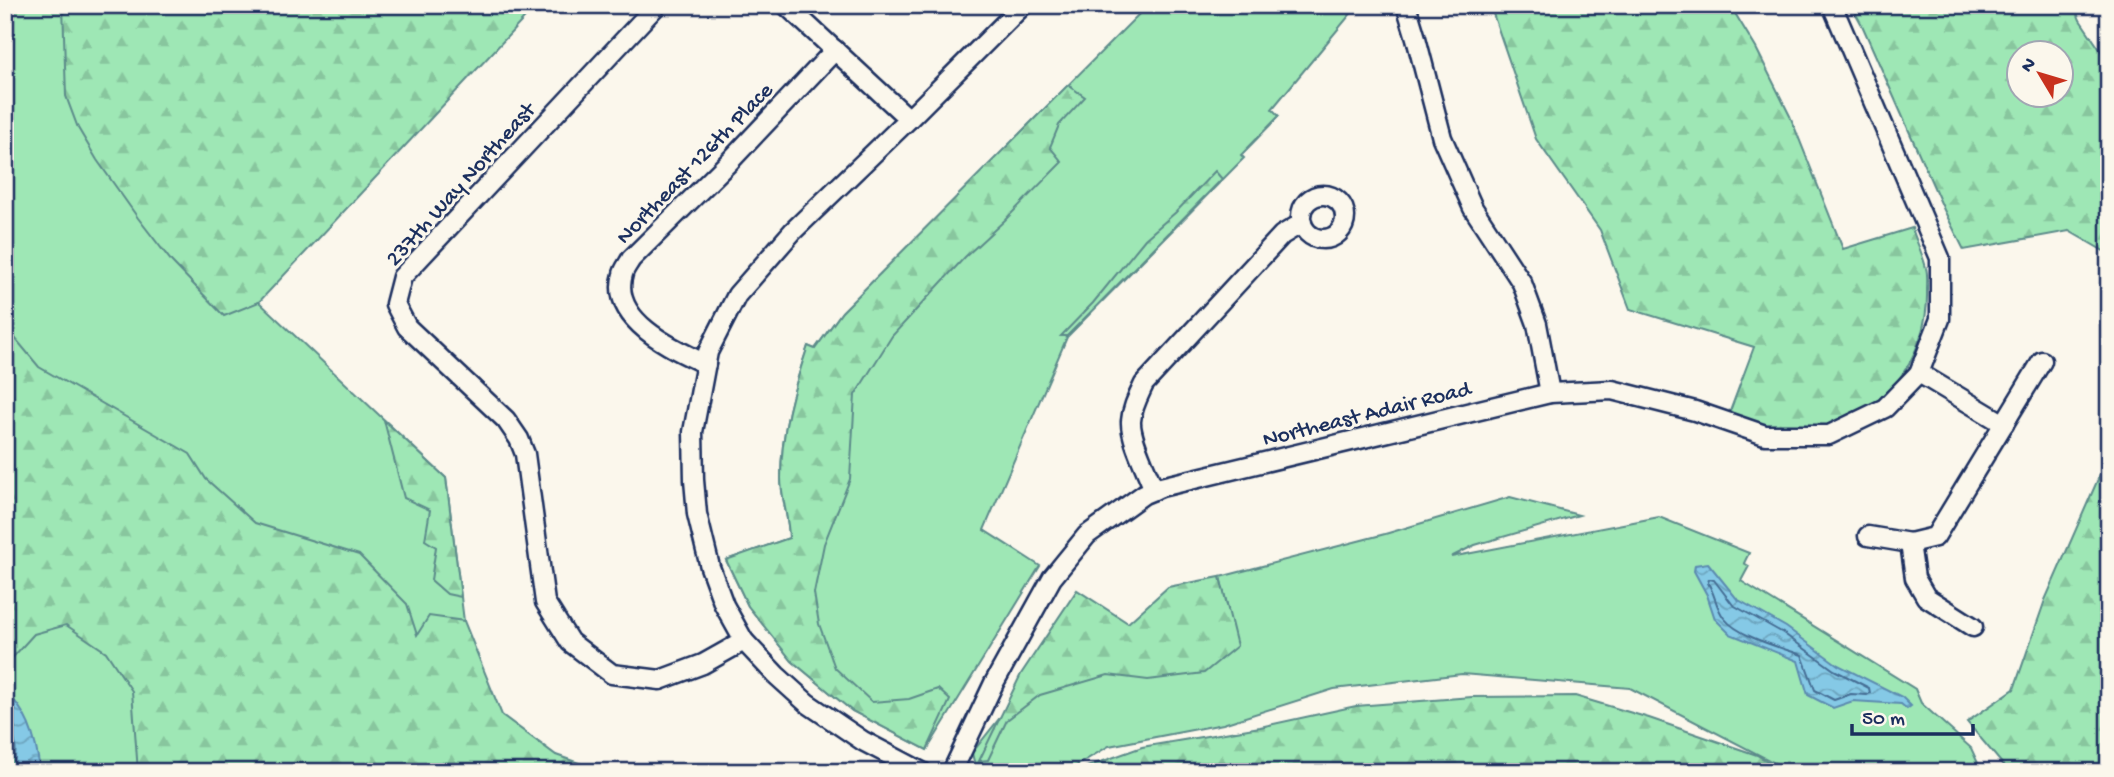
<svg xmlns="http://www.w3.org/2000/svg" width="2114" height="777" viewBox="0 0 2114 777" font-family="'Gochi Hand',sans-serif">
	<defs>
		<pattern id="forest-firs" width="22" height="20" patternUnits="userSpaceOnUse" patternTransform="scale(1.75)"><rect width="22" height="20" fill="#9ee7b5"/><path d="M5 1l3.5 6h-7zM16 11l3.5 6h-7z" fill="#88c69e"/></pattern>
		<pattern id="water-waves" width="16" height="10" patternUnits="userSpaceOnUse" patternTransform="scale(1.75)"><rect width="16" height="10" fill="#85c9e6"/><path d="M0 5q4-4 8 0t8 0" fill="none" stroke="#6ca4be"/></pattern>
	</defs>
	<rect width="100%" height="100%" fill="#fbf7ec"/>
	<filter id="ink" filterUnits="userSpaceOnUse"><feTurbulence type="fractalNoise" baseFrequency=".0143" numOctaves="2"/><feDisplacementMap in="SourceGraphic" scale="14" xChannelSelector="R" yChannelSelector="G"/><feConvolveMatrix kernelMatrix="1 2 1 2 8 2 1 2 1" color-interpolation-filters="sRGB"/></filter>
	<g filter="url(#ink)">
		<g fill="#9ee7b5" stroke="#5c8b8a" stroke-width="2">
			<polygon points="5,5 127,5 259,302 446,478 464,621 418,692 5,392"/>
			<path d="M1148,5h210l-86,104 7,7 -38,39 3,3 -177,179 -83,193 56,36 -113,184 -75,-39 -60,-50 -44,-55 -22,-46 63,-22c0,-20 -8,-40 -8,-60 0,-46 12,-88 27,-132l7,3 27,-37z"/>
			<polygon points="1510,497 1579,515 1475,545 1451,557 1659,517 1749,553 1744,563 1749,566 1741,581 1915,689 1921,703 1971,748 1982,772 1792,772 1630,688 1462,674 1334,689 1223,724 1109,746 1066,772 985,772 975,766 972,753 1041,666 1228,608 1220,577 1385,534"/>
			<polygon points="103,555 182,772 5,772 5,625"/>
		</g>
		<g fill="url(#forest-firs)" stroke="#5c8b8a" stroke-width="2" fill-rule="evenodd">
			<polygon points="63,5 537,5 259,302 224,316 172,262 138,218 97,160 78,128 66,96"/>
			<path d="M1490,5h240l26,43 34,68 53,133 69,-21c4,13 11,27 14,40 2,7 1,15 1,22 2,66 -42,127 -109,139 -30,5 -62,-5 -89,-15l25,-67 -124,-38 -30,-79 -64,-91z"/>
			<path d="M1851,5h223l6,15 29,43v191l-40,-23 -105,19 -20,-40 -82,-185zM2062,52v42h-42v-42z"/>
			<path d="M1068,85l17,12 -26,28 -9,22 12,15 -57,58 -40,37 -73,79 -37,59 -5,84 -26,65 -10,49 5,31 16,44 37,34 37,-3 29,-10 12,11 -23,50 -75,-39 -60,-50 -44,-55 -22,-46 63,-22c0,-20 -8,-40 -8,-60 0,-46 12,-88 27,-132l7,3 27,-37z"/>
			<polygon points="1215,171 1222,179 1067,336 1061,336 1093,303 1145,239 1176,212"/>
			<polygon points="5,326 39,367 190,454 206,479 255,523 359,555 407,604 417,635 429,616 464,621 502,715 556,755 596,769 624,772 138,772 132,691 106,652 66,625 34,634 5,666"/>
			<polygon points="384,420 446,478 461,597 447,594 431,580 436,547 425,540 430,510 404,498"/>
			<polygon points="2109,454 2109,772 2006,772 2004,766 1967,722 2014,689 2045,600"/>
			<polygon points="1220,577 1237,646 1204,673 1148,680 1108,675 1040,695 1007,720 988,760 979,761 1021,674 1077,590 1128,623 1168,587"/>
			<polygon points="1575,696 1649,718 1757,755 1785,772 1082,772 1081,769 1142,747 1260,727 1356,706 1472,697"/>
		</g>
		<g fill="url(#water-waves)" stroke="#5b8bb0" stroke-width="2">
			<polygon points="1708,563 1737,599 1786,627 1838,665 1902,697 1911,706 1907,709 1901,704 1853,701 1833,708 1808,695 1798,661 1730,634 1715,619 1707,595 1694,571 1695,565"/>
			<path d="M5,691c23,20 32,51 35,81h-21l-6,-6c5,-16 4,-30 -8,-43z"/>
		</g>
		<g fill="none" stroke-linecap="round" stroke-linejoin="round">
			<path stroke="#456d94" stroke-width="2" d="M1709,579l5,1 19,25 50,28 51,37 35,18 1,5 -3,2 -16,-1 -17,6 -19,-10 -13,-35c-23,-8 -63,-18 -78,-37 -8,-10 -9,-24 -16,-35z"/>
			<defs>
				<g id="minor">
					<polyline points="657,5 402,277 395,304 407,327 506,420 519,439 525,454 545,602 570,642 612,674 660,680 703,664 744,641"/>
					<polyline points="786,5 909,119"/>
					<polyline points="1406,5 1416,38 1442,138 1473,208 1522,283 1537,324 1550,393"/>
					<circle cx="1323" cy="217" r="22"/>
					<path d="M706,364c-33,-15 -97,-44 -83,-90 1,-5 6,-11 8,-15l99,-98 105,-111"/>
					<polyline points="1919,373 2004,424"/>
					<path d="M1154,490c-7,-19 -24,-51 -23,-69 1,-14 8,-26 13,-37l138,-149 20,-12"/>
					<polyline points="1868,536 1910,543 1935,537 2042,361"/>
					<polyline points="1910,543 1915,578 1926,597 1973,627"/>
					<polyline points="922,772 863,741 807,703 776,675 744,641 724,605 710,567 697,514 694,480 693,432 708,352 737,295 793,231 909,119 1023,5"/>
					<polyline points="952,772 994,683 1052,578 1087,535 1144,494 1161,487 1550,393 1612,390 1695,411 1765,435 1829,435 1885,408 1919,373 1940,319 1940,258 1832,5"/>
				</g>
			</defs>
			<use href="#minor" stroke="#1b2f5e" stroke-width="23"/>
			<use href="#minor" stroke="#fbf7ec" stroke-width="18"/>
		</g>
	</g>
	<g text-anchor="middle" stroke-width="6" stroke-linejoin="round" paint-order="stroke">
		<g font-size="23" fill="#1b2f5e" stroke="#fbf7ec">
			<text transform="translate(693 162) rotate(-46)" y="8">Northeast 126th Place</text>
			<text transform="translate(459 183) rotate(-48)" y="8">237th Way Northeast</text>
			<text transform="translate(1366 412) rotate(-14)" y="8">Northeast Adair Road</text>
		</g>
	</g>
	<rect width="2114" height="777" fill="none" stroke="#fbf7ec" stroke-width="28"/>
	<rect x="14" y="14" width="2086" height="749" fill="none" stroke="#1b2f5e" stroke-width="2.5" filter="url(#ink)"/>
	<g transform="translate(2040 74) rotate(308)"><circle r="33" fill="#fbf7ec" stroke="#a1a7b3" stroke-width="2"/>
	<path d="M0-5L12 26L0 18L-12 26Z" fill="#c8321e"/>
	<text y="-10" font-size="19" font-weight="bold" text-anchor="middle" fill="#1b2f5e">N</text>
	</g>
	<path d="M1852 724v10h121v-10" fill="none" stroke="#1b2f5e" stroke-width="3.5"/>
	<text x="1862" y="724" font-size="21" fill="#1b2f5e" stroke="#fbf7ec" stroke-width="5" paint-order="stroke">50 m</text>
</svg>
